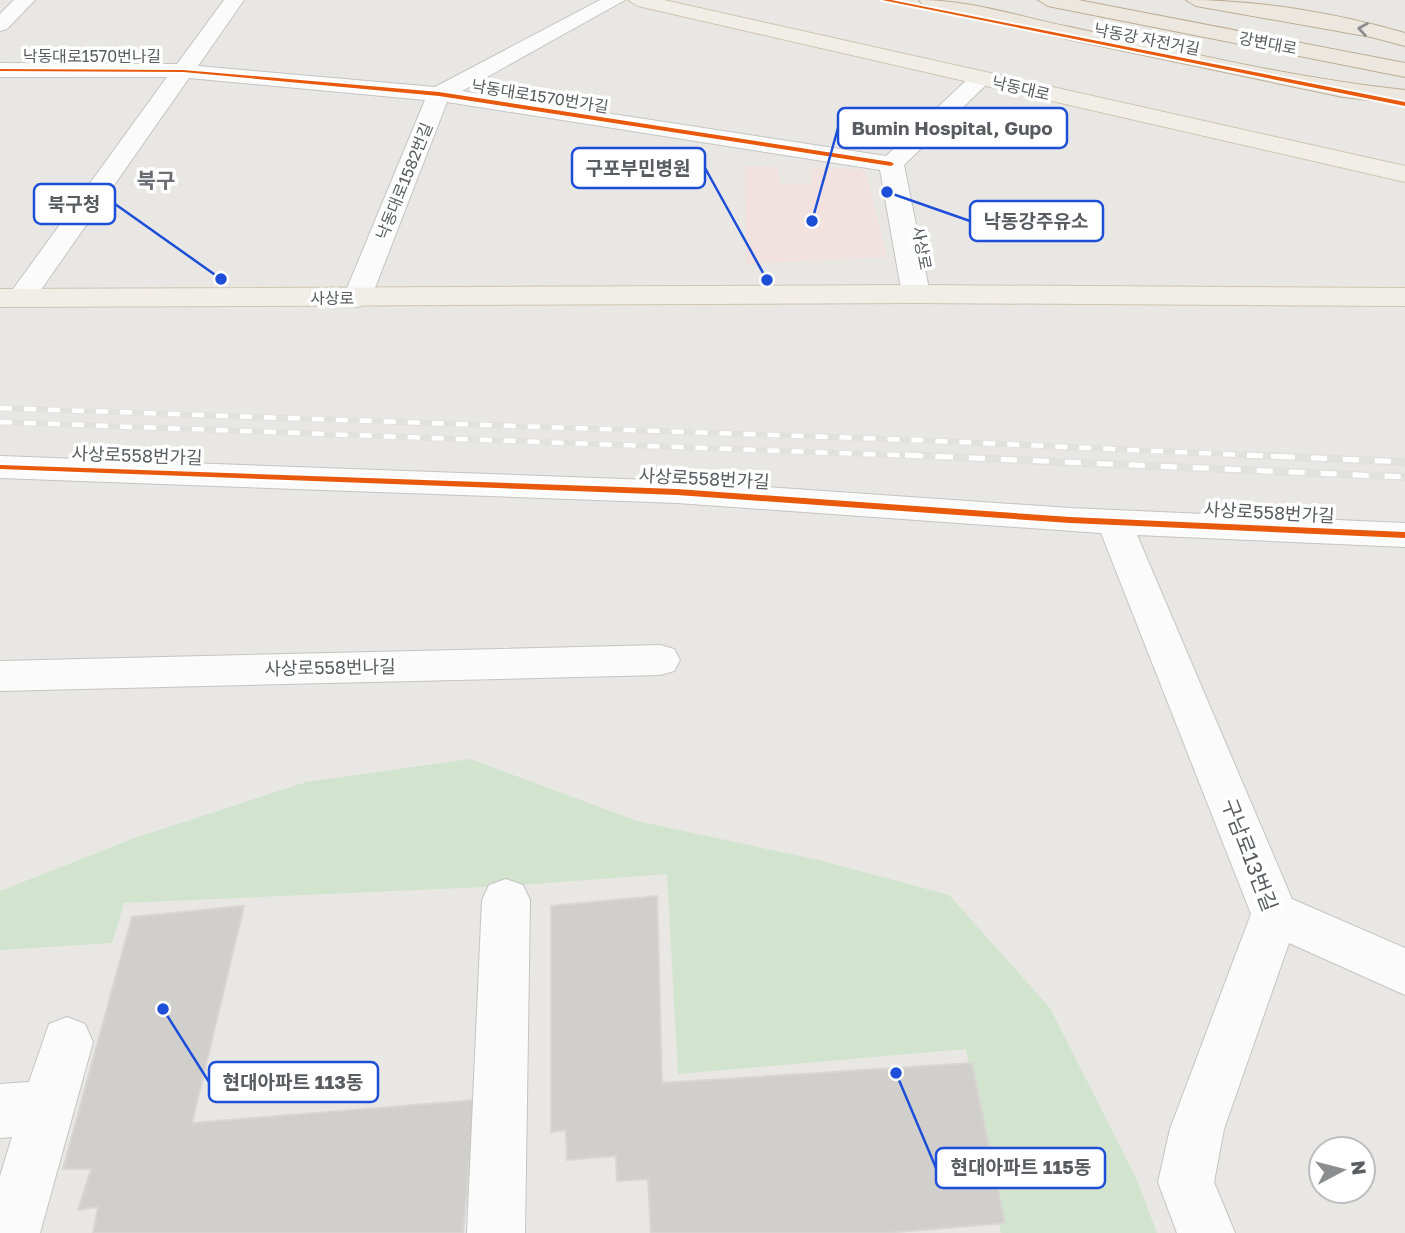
<svg xmlns="http://www.w3.org/2000/svg" width="1405" height="1233" viewBox="0 0 1405 1233" font-family="'Golos Text','Noto Sans KR',sans-serif">
	<rect width="100%" height="100%" fill="#e8e7e3"/>
	<polygon fill="#f1e1df" points="745,166 778,167 780,184 812,185 811,168 865,169 887,257 746,264"/>
	<polygon fill="#d2e4ce" points="470,759 637,821 823,861 949,895 1050,1008 1137,1180 1157,1233 1001,1233 966,1049 678,1074 667,874 507,886 124,903 112,943 0,950 0,891 132,839 306,782"/>
	<g fill="#d0cfcc" stroke="#d8d6d2" stroke-width="2">
		<polygon points="657,896 662,1083 972,1063 1005,1223 884,1233 651,1233 648,1179 617,1181 616,1156 567,1160 566,1130 551,1132 551,906"/>
		<polygon points="244,906 192,1123 475,1100 463,1233 93,1233 98,1207 78,1210 91,1169 63,1169 132,917"/>
	</g>
	<g fill="none" stroke-linecap="round" stroke-linejoin="round">
		<defs>
			<g id="minor">
				<polygon points="14,0 35,0 7,29 0,31 0,14"/>
				<polygon points="224,0 244,0 198,66 435,87 600,0 625,0 462,91 886,156 973,74 989,74 992,79 904,165 930,294 926,300 916,303 906,300 902,294 880,170 447,102 371,298 367,304 357,307 347,304 343,298 425,100 189,78 31,304 21,307 11,304 7,298 11,292 167,77 0,77 0,63 177,64"/>
				<polygon points="0,456 677,481 1070,508 1405,523 1405,547 1137,535 1292,899 1405,948 1405,995 1289,943 1224,1129 1214,1182 1235,1233 1177,1233 1158,1182 1170,1129 1251,914 1101,533 677,503 0,478"/>
				<polygon points="660,645 674,649 680,660 674,671 660,675 0,691 0,661"/>
				<polygon points="506,879 523,885 530,900 525,1233 467,1233 482,900 489,885"/>
				<polygon points="67,1017 85,1024 93,1042 40,1233 0,1233 0,1176 12,1137 0,1138 0,1084 29,1082 49,1024"/>
			</g>
			<g id="major">
				<polygon points="628,0 664,0 1405,166 1405,182 638,6"/>
				<polygon points="916,285 1405,288 1405,306 916,303 0,307 0,289"/>
			</g>
			<g id="highway">
				<path d="M919,0c52,0 101,17 151,27 111,24 222,51 335,63v14l-62,-7 -276,-58 -145,-35z"/>
				<polygon points="1038,0 1078,0 1405,63 1405,77 1048,6"/>
				<path d="M1186,0c72,0 150,13 219,33v13l-34,-9 -175,-31z"/>
			</g>
		</defs>
		<use href="#minor" stroke="#c4c4c4" stroke-width="2"/>
		<use href="#major" stroke="#cfc5b2" stroke-width="2"/>
		<use href="#highway" stroke="#bdad93" stroke-width="2"/>
		<use href="#minor" fill="#fcfbfb" fill-rule="evenodd"/>
		<use href="#major" fill="#f0eee6" fill-rule="evenodd"/>
		<use href="#highway" fill="#ece8e0" fill-rule="evenodd"/>
		<defs>
			<g id="rail-far1">
				<polyline points="0,408 916,440 1286,457"/>
				<polyline points="0,422 945,457"/>
			</g>
			<g id="rail">
				<polyline points="905,455 1405,477"/>
				<polyline points="1247,455 1405,462"/>
			</g>
		</defs>
		<use href="#rail-far1" stroke="#e1e1e0" stroke-width="6"/>
		<use href="#rail" stroke="#e1e1e0" stroke-width="8"/>
		<use href="#rail-far1" stroke="#fff" stroke-width="4.5" stroke-dasharray="12" stroke-linecap="butt"/>
		<use href="#rail" stroke="#fff" stroke-width="5" stroke-dasharray="16" stroke-linecap="butt"/>
		<defs>
			<g id="cycleway">
				<polygon points="882,0 891,0 1405,102 1405,106"/>
				<polygon points="0,69 183,70 439,92 891,162 894,164 891,166 439,96 183,72 0,71"/>
				<polygon points="0,465 677,489 1070,517 1405,532 1405,538 1070,523 677,495 0,469"/>
			</g>
		</defs>
		<use href="#cycleway" stroke="#fff" stroke-width="4"/>
		<use href="#cycleway" fill="#e8590c" fill-rule="evenodd"/>
	</g>
	<defs><path id="oneway-chevron" d="M-2-3.5L2.5 0L-2 3.5" fill="none" stroke-width="1.6" stroke-linecap="round" stroke-linejoin="round" transform="scale(1.75)"/></defs>
	<use stroke="#8c8d8d" href="#oneway-chevron" transform="translate(1363 29) rotate(-171)"/>
	<g text-anchor="middle" stroke-width="7" stroke-linejoin="round" paint-order="stroke">
		<g font-size="16" fill="#595c60" stroke="#fff">
			<text transform="translate(1147 39) rotate(11)" y="6">낙동강 자전거길</text>
			<text transform="translate(1268 43) rotate(11)" y="6">강변대로</text>
			<text x="92" y="62">낙동대로1570번나길</text>
			<text transform="translate(1021 88) rotate(13)" y="6">낙동대로</text>
			<text transform="translate(540 96) rotate(9)" y="6">낙동대로1570번가길</text>
			<text transform="translate(404 181) rotate(-68)" y="6">낙동대로1582번길</text>
			<text transform="translate(922 248) rotate(79)" y="6">사상로</text>
			<text x="332" y="304">사상로</text>
		</g>
		<g font-size="18" fill="#595c60" stroke="#fff">
			<text transform="translate(137 456) rotate(2)" y="6">사상로558번가길</text>
			<text transform="translate(704 479) rotate(3)" y="6">사상로558번가길</text>
			<text transform="translate(1269 513) rotate(3)" y="6">사상로558번가길</text>
			<text transform="translate(330 668) rotate(-1)" y="6">사상로558번나길</text>
		</g>
		<g font-size="21" font-weight="bold" fill="#6a6e72" stroke="#fff">
			<text x="156" y="188">북구</text>
		</g>
		<g font-size="21" fill="#595c60" stroke="#fff">
			<text transform="translate(1249 855) rotate(69)" y="7">구남로13번길</text>
		</g>
	</g>
	<path fill="none" stroke="#1d4ed8" stroke-width="2.5" d="M812 221L838 128M767 280L705 168M221 279L115 204M887 192L970 221M163 1009L209 1082M896 1073L936 1168"/>
	<g fill="#1d4ed8" stroke="#fff" stroke-width="2.5">
		<circle cx="812" cy="221" r="7"/>
		<circle cx="767" cy="280" r="7"/>
		<circle cx="221" cy="279" r="7"/>
		<circle cx="887" cy="192" r="7"/>
		<circle cx="163" cy="1009" r="7"/>
		<circle cx="896" cy="1073" r="7"/>
	</g>
	<g fill="#fff" stroke="#1d4ed8" stroke-width="2.5">
		<rect x="838" y="108" width="229" height="40" rx="7"/>
		<rect x="572" y="148" width="133" height="40" rx="7"/>
		<rect x="34" y="184" width="81" height="40" rx="7"/>
		<rect x="970" y="201" width="133" height="40" rx="7"/>
		<rect x="209" y="1062" width="169" height="40" rx="7"/>
		<rect x="936" y="1148" width="169" height="40" rx="7"/>
	</g>
	<g font-size="19" text-anchor="middle" font-weight="bold" fill="#595c60">
		<text x="952" y="135">Bumin Hospital, Gupo</text>
		<text x="638" y="175">구포부민병원</text>
		<text x="74" y="211">북구청</text>
		<text x="1036" y="228">낙동강주유소</text>
		<text x="293" y="1089">현대아파트 113동</text>
		<text x="1021" y="1174">현대아파트 115동</text>
	</g>
	<g transform="translate(1342 1170) rotate(83)"><circle r="33" fill="#ffffff" stroke="#bdbebf" stroke-width="2"/>
	<path d="M0-5L12 26L0 18L-12 26Z" fill="#8b8d8e"/>
	<text y="-10" font-size="19" font-weight="bold" text-anchor="middle" fill="#595c60">N</text>
	</g>
</svg>
